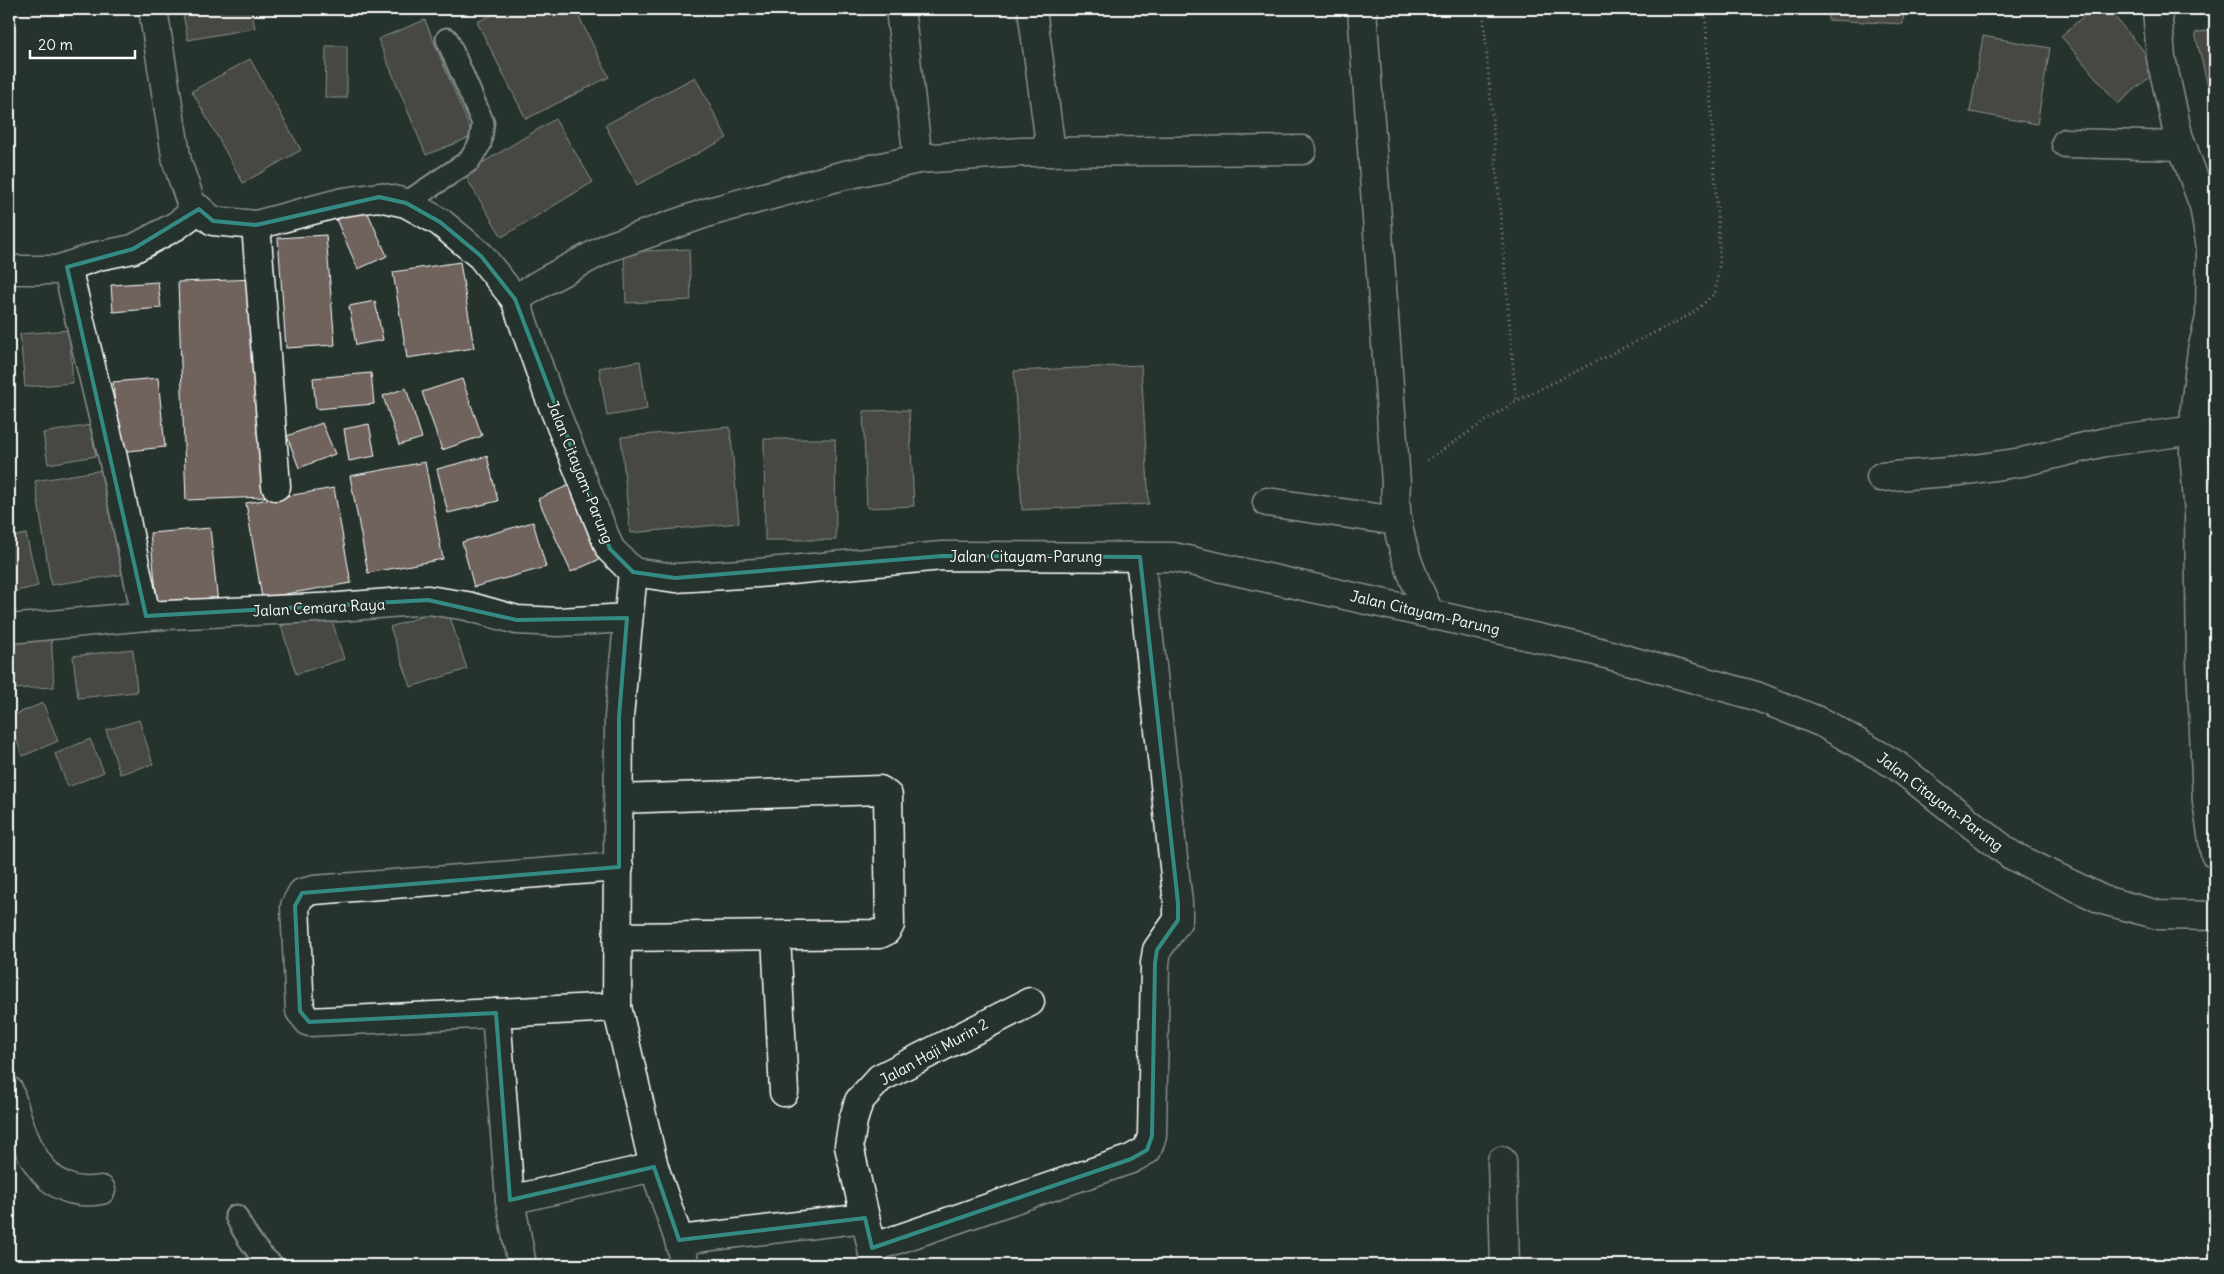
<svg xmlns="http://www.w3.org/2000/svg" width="2224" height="1274" viewBox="0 0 2224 1274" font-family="Delius,sans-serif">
	<rect width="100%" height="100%" fill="#26332d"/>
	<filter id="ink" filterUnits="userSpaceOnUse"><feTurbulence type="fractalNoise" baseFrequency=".02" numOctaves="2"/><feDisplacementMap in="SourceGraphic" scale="10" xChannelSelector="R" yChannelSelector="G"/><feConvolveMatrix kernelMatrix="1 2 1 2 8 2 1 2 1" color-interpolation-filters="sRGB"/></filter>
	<g filter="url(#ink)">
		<g fill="#70645d" stroke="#fff">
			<polygon points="182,9 251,9 255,28 188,40"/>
			<polygon points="504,9 575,9 609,77 526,119 477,22"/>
			<polygon points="1828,9 1904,9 1903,24 1828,20"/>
			<polygon points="2092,9 2108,9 2159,69 2118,104 2061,36"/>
			<polygon points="425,20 473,136 426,155 378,39"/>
			<polygon points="2215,29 2215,102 2212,103 2195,33"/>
			<polygon points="1983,36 2050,48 2037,124 1970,112"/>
			<polygon points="326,46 347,46 347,98 325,98"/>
			<polygon points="250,59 301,150 243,183 192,91"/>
			<polygon points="695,77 727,138 637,185 605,125"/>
			<polygon points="555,119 593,182 502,237 464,174"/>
			<polygon points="364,204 387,256 358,269 335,217"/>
			<polygon points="326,235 335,345 286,348 278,238"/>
			<polygon points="689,249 691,300 626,303 624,252"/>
			<polygon points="460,262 474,348 407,358 393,272"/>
			<polygon points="257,279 265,497 186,500 178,282"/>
			<polygon points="158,282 161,308 113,312 111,285"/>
			<polygon points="375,301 383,340 356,345 349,306"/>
			<polygon points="69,330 73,383 25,387 20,334"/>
			<polygon points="640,361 647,409 607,416 599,368"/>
			<polygon points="1141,365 1149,504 1022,510 1014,371"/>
			<polygon points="371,373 374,404 316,409 313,378"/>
			<polygon points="158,378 165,447 119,452 113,382"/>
			<polygon points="462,379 482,436 442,450 422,392"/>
			<polygon points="406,388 422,438 399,445 383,396"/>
			<polygon points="909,410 914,506 867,508 863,411"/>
			<polygon points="322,423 335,454 299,468 287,436"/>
			<polygon points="369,424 375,456 349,461 344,429"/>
			<polygon points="90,425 96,456 48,464 43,433"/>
			<polygon points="730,427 739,523 630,533 621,437"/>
			<polygon points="764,439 835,439 836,540 765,540"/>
			<polygon points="487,456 498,501 448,513 437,469"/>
			<polygon points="425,462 443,559 368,573 350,476"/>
			<polygon points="109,469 126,574 51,585 35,481"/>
			<polygon points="574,483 607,556 571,572 538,499"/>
			<polygon points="334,488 351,583 262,598 246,503"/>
			<polygon points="533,522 546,567 474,587 462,542"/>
			<polygon points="210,528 218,604 158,610 150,533"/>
			<polygon points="26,534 38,586 9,593 9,538"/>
			<polygon points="447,608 467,669 411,687 390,627"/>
			<polygon points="329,611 344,659 296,674 281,626"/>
			<polygon points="51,634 54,687 13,689 10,636"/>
			<polygon points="133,649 137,692 78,698 73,656"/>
			<polygon points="43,703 58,741 23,756 9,723 9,717"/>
			<polygon points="139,720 153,764 120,774 106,730"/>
			<polygon points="90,739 104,772 68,787 55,754"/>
		</g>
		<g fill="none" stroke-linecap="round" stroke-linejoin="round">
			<defs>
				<g id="lane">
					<polyline points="406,203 469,161 480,144 483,123 447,39"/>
					<path d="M236,1216c9,19 20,36 36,49"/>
				</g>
				<g id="street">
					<polyline points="153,9 177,162 191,203 213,221 256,225 343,202 379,197 406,203 440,222 481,256 515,299 547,391 610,549 633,572 675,578 758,573 942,556 1173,557 1592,650 1756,696 1823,723 1896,765 2011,855 2103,900 2159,915 2215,916"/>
					<polyline points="900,9 918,159"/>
					<polyline points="1032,9 1049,136 1050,152"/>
					<path d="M1362,9l34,474c-4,47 14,89 34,131"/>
					<polyline points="2157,9 2161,58 2174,116 2178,135 2204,206 2211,248 2210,318 2202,350 2195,407 2194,452 2199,514 2201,662 2207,802 2215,854"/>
					<polyline points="2066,143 2182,146"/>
					<polyline points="256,225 276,486"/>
					<polyline points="67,267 113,458 146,616"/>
					<polyline points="9,270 57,270 98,256 133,249 176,226 199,209"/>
					<polyline points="515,299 545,281 609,247 709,212 841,176 918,159 1022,152 1302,150"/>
					<polyline points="1881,477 1961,471 2022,462 2105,442 2195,430"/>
					<polyline points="1267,502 1397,521"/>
					<polyline points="9,629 146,616 339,607 428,600 467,606 517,620 559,622 627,618"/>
					<polyline points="618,799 880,790 888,796 890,925 886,931 880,934 619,937"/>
					<polyline points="776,936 784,1092"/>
					<polyline points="617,1007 654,1167"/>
					<polyline points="496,1013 309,1022 300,1011 295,906 302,893 314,890 619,867"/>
					<path d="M9,1091c14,47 30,110 92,99"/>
					<polyline points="1502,1161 1505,1265"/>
					<polyline points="510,1200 654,1167 679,1240 685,1265"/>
					<polyline points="679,1240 865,1218"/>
					<polyline points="872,1248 1131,1159 1147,1150 1152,1136 1155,963 1157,950 1178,920 1178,903 1140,557"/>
					<polyline points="522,1265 510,1200 496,1013 617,1007 619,717 633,572"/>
					<polyline points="874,1265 872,1248 849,1146 853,1121 859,1101 880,1078 1030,1002"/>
				</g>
			</defs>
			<use href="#lane" stroke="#fff" stroke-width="25"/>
			<use href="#street" stroke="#fff" stroke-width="31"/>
			<g stroke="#fff" stroke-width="3" stroke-dasharray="1 4" stroke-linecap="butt">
				<polyline points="1483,9 1516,401"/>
				<polyline points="1427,460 1516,401 1692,314 1715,293 1720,260 1705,9"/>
			</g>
			<use href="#lane" stroke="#26332d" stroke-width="21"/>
			<use href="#street" stroke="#26332d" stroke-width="28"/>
		</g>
	</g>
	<path d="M0 0H2224V1274H0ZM379,197l27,6 34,19 41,34 34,43 95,250 23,23 42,6 267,-22 198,1 38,346v17l-21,30 -2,13 -3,173 -5,14 -16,9 -259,89 -7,-30 -186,22 -25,-73 -144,33 -14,-187 -187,9 -9,-11 -5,-105 7,-13 317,-26v-150l8,-99 -110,2 -89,-20 -282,16 -79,-349 66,-18 66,-40 14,12 43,4z" fill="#26332d" fill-opacity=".55" fill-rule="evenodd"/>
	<path fill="none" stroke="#338b84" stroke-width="4" stroke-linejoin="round" d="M379,197l27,6 34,19 41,34 34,43 95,250 23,23 42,6 267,-22 198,1 38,346v17l-21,30 -2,13 -3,173 -5,14 -16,9 -259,89 -7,-30 -186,22 -25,-73 -144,33 -14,-187 -187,9 -9,-11 -5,-105 7,-13 317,-26v-150l8,-99 -110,2 -89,-20 -282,16 -79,-349 66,-18 66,-40 14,12 43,4z"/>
	<g text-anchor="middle" stroke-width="4" stroke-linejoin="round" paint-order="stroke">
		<g font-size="15" fill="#fff" stroke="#26332d">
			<text transform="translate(580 472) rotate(68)" y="5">Jalan Citayam-Parung</text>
			<text x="1026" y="562">Jalan Citayam-Parung</text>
			<text transform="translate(319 608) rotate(-3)" y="5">Jalan Cemara Raya</text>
			<text transform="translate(1425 613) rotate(13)" y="5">Jalan Citayam-Parung</text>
			<text transform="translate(1940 802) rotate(37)" y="5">Jalan Citayam-Parung</text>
			<text transform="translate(934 1052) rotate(-29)" y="5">Jalan Haji Murin 2</text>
		</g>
	</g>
	<rect width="2224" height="1274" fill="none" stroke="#26332d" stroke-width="30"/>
	<rect x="15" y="15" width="2194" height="1244" fill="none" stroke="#fff" stroke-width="2" filter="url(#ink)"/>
	<path d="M30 50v8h105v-8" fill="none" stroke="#ffffff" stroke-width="2.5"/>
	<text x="38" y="50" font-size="15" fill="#ffffff" stroke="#26332d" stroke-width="4" paint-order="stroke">20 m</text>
</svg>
